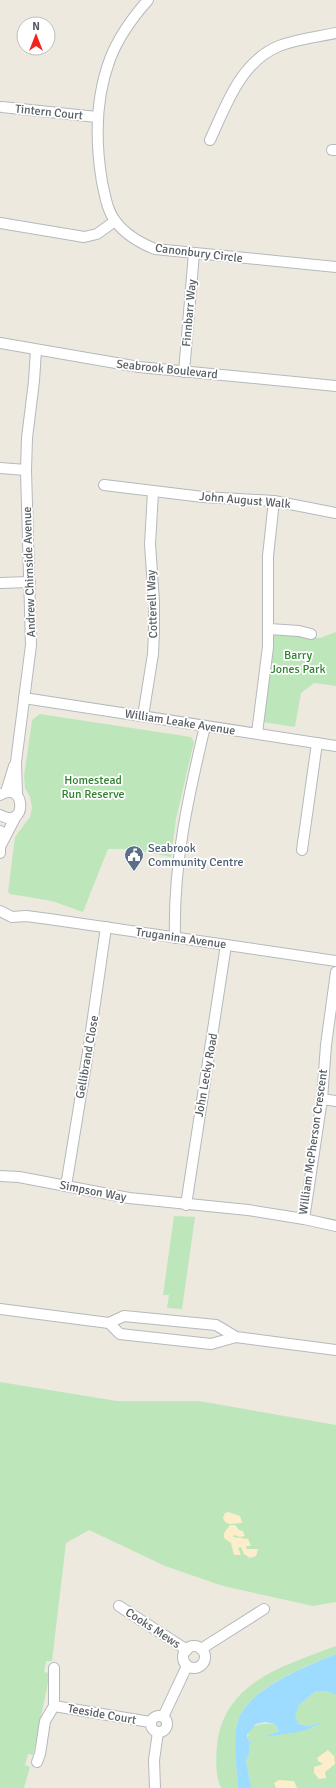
<svg xmlns="http://www.w3.org/2000/svg" width="336" height="1788" viewBox="0 0 336 1788" font-family="Signika,sans-serif">
	<rect width="100%" height="100%" fill="#ede9df"/>
	<g fill="#bde7ba">
		<polygon points="336,632 336,686 314,683 301,693 295,727 262,722 273,639 275,634 320,638"/>
		<polygon points="40,714 191,737 194,742 176,819 171,857 132,849 108,849 83,912 52,901 10,894 8,892 15,837 30,817 32,807 30,797 25,788 24,776 32,720"/>
		<polygon points="174,1216 195,1217 182,1309 167,1308 169,1295 163,1295"/>
		<polygon points="0,1382 117,1401 199,1401 336,1425 336,1602 313,1606 223,1586 165,1566 89,1530 66,1543 52,1661 46,1661 44,1672 50,1673 33,1755 28,1754 25,1765 30,1767 24,1788 0,1788"/>
		<path d="M336,1646v8c-30,12 -88,34 -98,67 -6,18 -1,48 0,67h-17c-6,-13 -5,-29 -4,-42 6,-65 69,-81 119,-100z"/>
		<path d="M316,1691h11l9,4v93h-85l-5,-28 3,-6v-9l6,-4 -7,2c-2,-18 12,-21 27,-19l4,7 -13,5 47,-8 7,-4 -10,2 -12,-2 -4,-9 5,-10z"/>
	</g>
	<g fill="#fceecb">
		<polygon points="228,1512 240,1516 242,1523 229,1524 225,1522 223,1518 225,1513"/>
		<polygon points="230,1525 235,1525 239,1530 243,1531 245,1536 240,1537 234,1535 233,1537 248,1539 251,1546 246,1546 247,1549 258,1549 256,1556 250,1558 244,1554 241,1547 238,1548 241,1555 234,1555 231,1543 224,1538 224,1533"/>
		<polygon points="328,1750 334,1756 335,1764 325,1772 326,1778 319,1779 314,1773 314,1767 323,1764 318,1761 317,1758"/>
		<polygon points="279,1780 294,1781 297,1788 276,1788 274,1783"/>
	</g>
	<path fill="#9ddbff" d="M336,1654v41l-9,-4h-11l-17,14 -4,10 3,9 12,2 12,-3c-18,11 -39,10 -59,14l16,-6 -4,-7 -10,-2 -9,2 -9,11 2,8 8,-3 -8,5v9l-3,6 5,28h-13c-1,-19 -6,-49 0,-67 10,-33 69,-55 98,-67z"/>
	<g fill="none" stroke-linecap="round" stroke-linejoin="round">
		<defs>
			<g id="minor">
				<path d="M148,0c-15,17 -30,38 -38,59 -15,40 -15,81 -8,123 3,13 5,29 14,40 10,13 24,21 39,27l181,18"/>
				<polyline points="2,107 97,117"/>
				<path d="M210,140c16,-34 30,-78 69,-94 18,-7 38,-9 57,-13"/>
				<polyline points="332,150 336,150"/>
				<polyline points="0,223 84,237 97,234 115,221"/>
				<polyline points="0,343 139,367 336,386"/>
				<polyline points="184,372 194,253"/>
				<polyline points="0,468 26,470"/>
				<polyline points="104,485 203,497 274,501 336,513"/>
				<polyline points="0,583 30,582"/>
				<polyline points="269,629 299,631 311,634"/>
				<polyline points="24,698 336,746"/>
				<polyline points="143,716 153,654 154,631 154,602 150,544 153,492"/>
				<polyline points="257,733 268,647 268,556 274,501"/>
				<polyline points="6,792 14,766"/>
				<path d="M0,795c26,-16 28,36 0,20"/>
				<polyline points="17,795 16,762 31,645 26,470 27,438 34,381 36,350"/>
				<polyline points="0,831 0,853"/>
				<polyline points="1,845 16,816"/>
				<polyline points="302,850 317,743"/>
				<polyline points="0,911 12,917 26,916 49,919 336,961"/>
				<path d="M175,938c-2,-74 13,-140 30,-212"/>
				<polyline points="322,1099 336,1101"/>
				<polyline points="0,1176 19,1177 129,1198 248,1210 304,1219 322,1099 326,1045 336,972"/>
				<polyline points="66,1186 88,1052 106,927"/>
				<polyline points="186,1205 226,945"/>
				<polyline points="304,1219 336,1226"/>
				<polyline points="0,1309 109,1323 124,1316 216,1325 236,1337 336,1350"/>
				<polyline points="109,1323 120,1334 211,1344 236,1337"/>
				<polyline points="119,1606 187,1650"/>
				<circle cx="194" cy="1657" r="11"/>
				<polyline points="201,1649 264,1609"/>
				<polyline points="54,1706 150,1722"/>
				<circle cx="159" cy="1724" r="8"/>
				<polyline points="163,1717 187,1666"/>
				<polyline points="37,1762 40,1754 45,1721 54,1706 54,1668"/>
				<polyline points="155,1788 154,1760 158,1732"/>
			</g>
		</defs>
		<use href="#minor" stroke="#b5b9be" stroke-width="12"/>
		<use href="#minor" stroke="#fff" stroke-width="10"/>
	</g>
	<defs>
		<symbol id="civic-pin" viewBox="-11 -11 22 30"><path d="M0 17L-7.5 6A9.5 9.5 0 1 1 7.5 6Z" fill="#5c6f8a" stroke="#fff"/><path d="M-.6-6.5H3V-4.5H.6V-3L4-1V1h2V6H-6V1h2V-1L-.6-3ZM-1.2 2.5V6h2.4V2.5Z" fill="#fff"/></symbol>
	</defs>
	<g fill-rule="evenodd">
		<use href="#civic-pin" x="123" y="844" width="22" height="30"/>
	</g>
	<g text-anchor="middle" stroke-width="3.5" stroke-linejoin="round" paint-order="stroke">
		<g font-size="12" fill="#585d62" stroke="#fff">
			<text transform="translate(49 112) rotate(6)" y="4">Tintern Court</text>
			<text transform="translate(199 253) rotate(7)" y="4">Canonbury Circle</text>
			<text transform="translate(189 313) rotate(-85)" y="4">Finnbarr Way</text>
			<text transform="translate(167 369) rotate(6)" y="4">Seabrook Boulevard</text>
			<text transform="translate(245 500) rotate(5)" y="4">John August Walk</text>
			<text transform="translate(29 572) rotate(-92)" y="4">Andrew Chirnside Avenue</text>
			<text transform="translate(152 604) rotate(-92)" y="4">Cotterell Way</text>
			<text transform="translate(180 722) rotate(9)" y="4">William Leake Avenue</text>
			<text transform="translate(181 938) rotate(8)" y="4">Truganina Avenue</text>
			<text transform="translate(87 1057) rotate(-80)" y="4">Gellibrand Close</text>
			<text transform="translate(206 1075) rotate(-80)" y="4">John Lecky Road</text>
			<text transform="translate(313 1142) rotate(-82)" y="4">William McPherson Crescent</text>
			<text transform="translate(93 1191) rotate(11)" y="4">Simpson Way</text>
			<text transform="translate(153 1628) rotate(33)" y="4">Cooks Mews</text>
			<text transform="translate(102 1714) rotate(10)" y="4">Teeside Court</text>
		</g>
		<g font-size="12" fill="#30832e" stroke="#fff">
			<text x="298" y="659">Barry<tspan x="298" dy="14">Jones Park</tspan></text>
			<text x="93" y="784">Homestead<tspan x="93" dy="14">Run Reserve</tspan></text>
		</g>
		<g font-size="12" fill="#4e5e75" stroke="#fff" text-anchor="start">
			<text x="148" y="852">Seabrook<tspan x="148" dy="14">Community Centre</tspan></text>
		</g>
	</g>
	<g transform="translate(36 36)"><circle r="19" fill="#ffffff" stroke="#bcbec0"/>
	<path d="M0-3L7 15L0 10L-7 15Z" fill="#f3221f"/>
	<text y="-6" font-size="11" font-weight="bold" text-anchor="middle" fill="#585d62">N</text>
	</g>
</svg>
